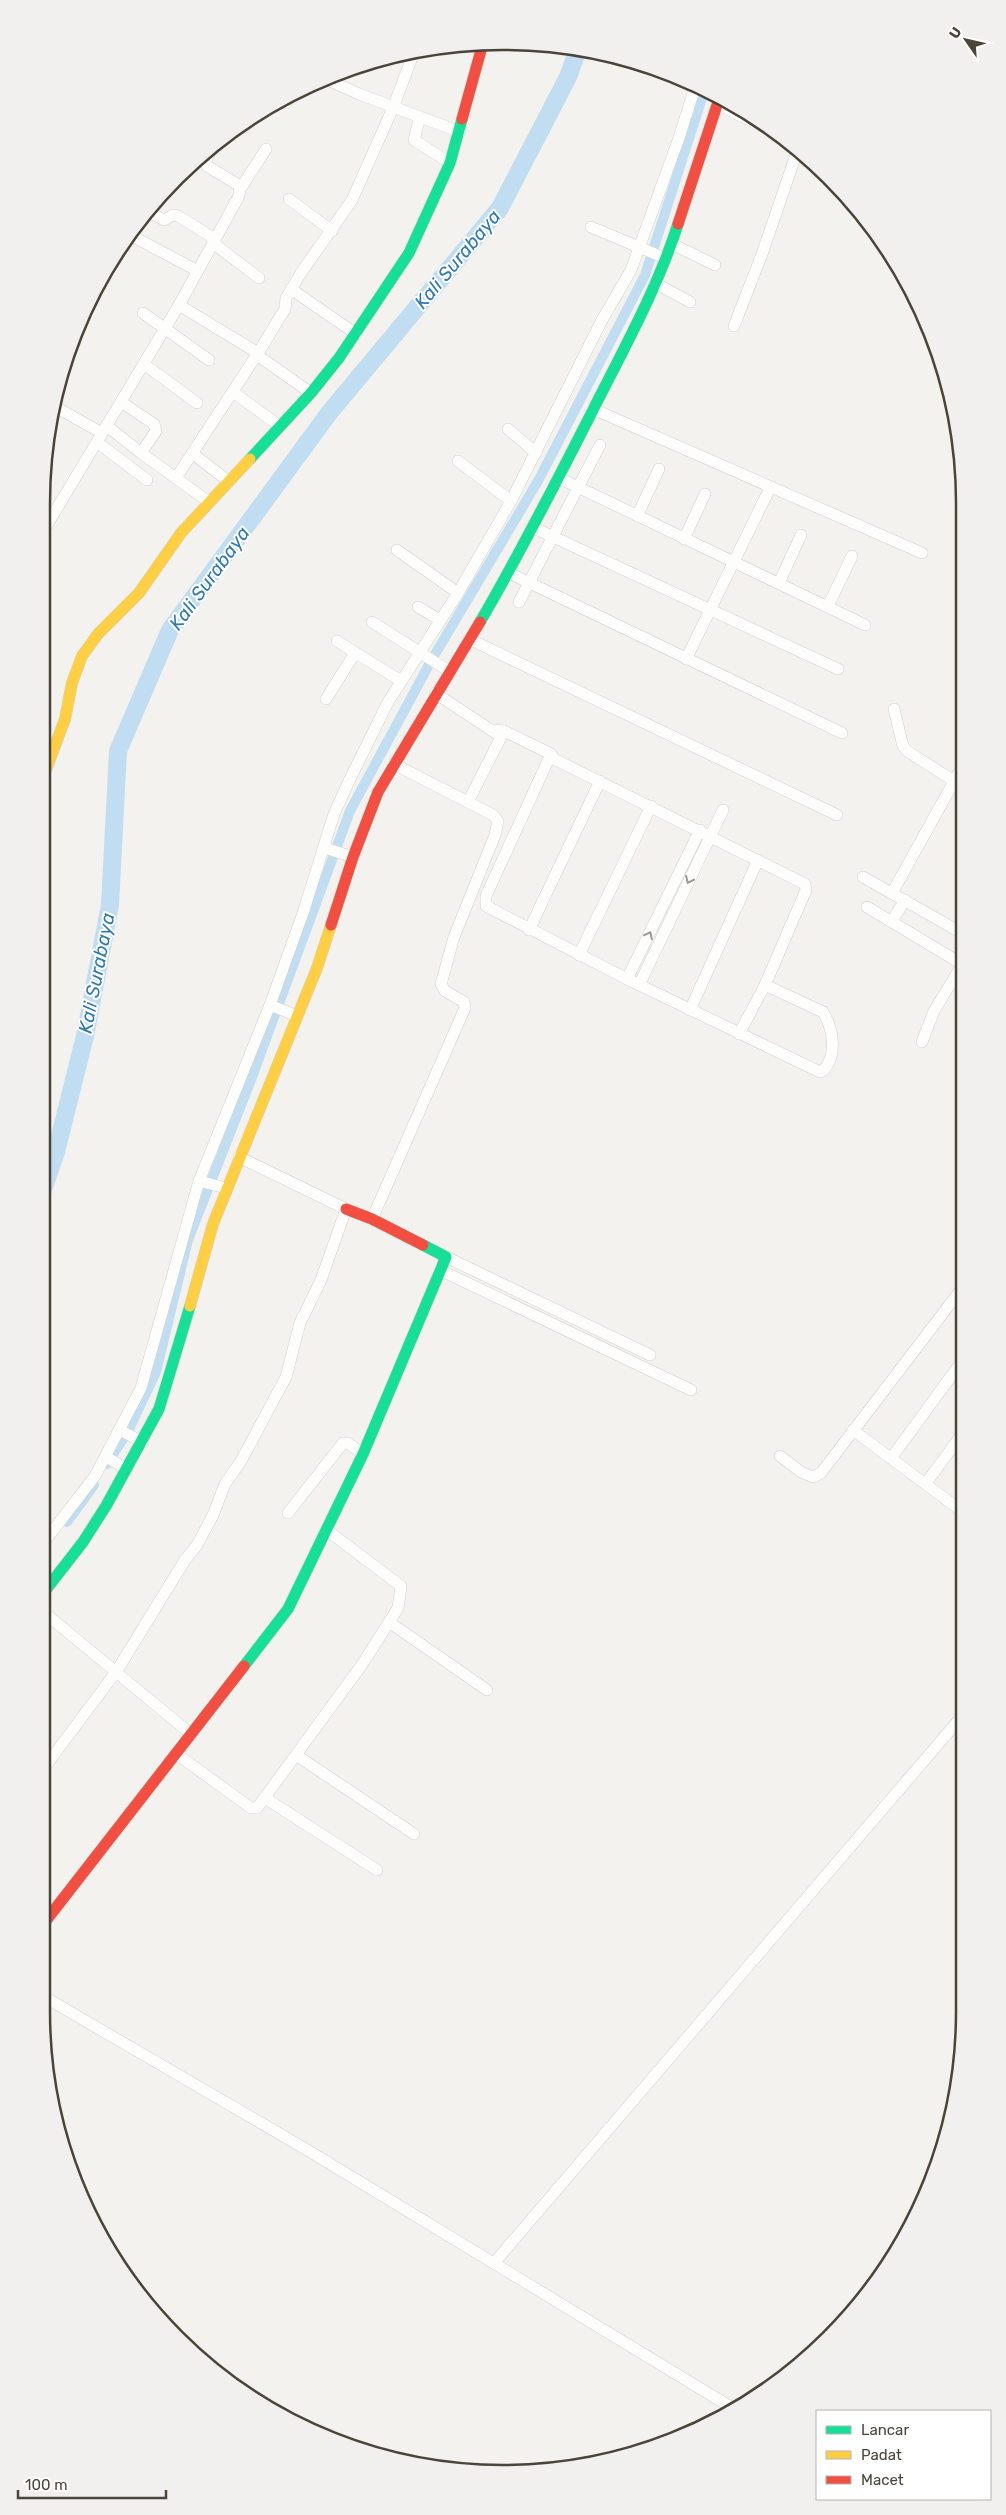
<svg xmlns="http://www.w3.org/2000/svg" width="1006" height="2515" viewBox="0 0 1006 2515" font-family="Rubik,sans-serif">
	<rect width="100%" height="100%" fill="#f4f2ee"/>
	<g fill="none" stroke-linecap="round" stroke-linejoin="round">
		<g stroke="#c0ddf1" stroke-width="10">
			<polyline points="107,1464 129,1429 156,1372 188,1240 249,1085 350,811 431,661 538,481 645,275 704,92"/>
			<polyline points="67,1522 94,1485"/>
		</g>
		<polyline stroke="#c0ddf1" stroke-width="18" points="41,1195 56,1152 85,1036 110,905 118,751 170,630 329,413 500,208 568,77 578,49"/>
		<defs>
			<g id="street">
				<polyline points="326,79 359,94 460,132"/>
				<polyline points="280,101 286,103"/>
				<polyline points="717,104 761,126"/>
				<polyline points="420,117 414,140 450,163"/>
				<polyline points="241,188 266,149"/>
				<polyline points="289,199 332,231"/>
				<polyline points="147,211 164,220 173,215 178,216 215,239"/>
				<polyline points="591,227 665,258"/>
				<polyline points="130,235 198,271"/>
				<polyline points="213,243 259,278"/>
				<polyline points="672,244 715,265"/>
				<polyline points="655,283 690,302"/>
				<polyline points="291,289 356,334"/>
				<polyline points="179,305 258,353"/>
				<polyline points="143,313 209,360"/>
				<polyline points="734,326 762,254 797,152"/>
				<polyline points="257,355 311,393"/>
				<polyline points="144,364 197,403"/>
				<polyline points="233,392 278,425"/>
				<polyline points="57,408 102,433"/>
				<polyline points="593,409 922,553"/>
				<polyline points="107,426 141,453 156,431 154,424 121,402"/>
				<polyline points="508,429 536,453"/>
				<polyline points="97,442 147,480"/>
				<polyline points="141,453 209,502"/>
				<polyline points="192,453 228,481"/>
				<polyline points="458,461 511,501"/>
				<polyline points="176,478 258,353 285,309 286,298 301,273 352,200 393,108 414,52"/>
				<polyline points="559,478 865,625"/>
				<polyline points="637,516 659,469"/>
				<polyline points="534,528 838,669"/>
				<polyline points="41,535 179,305 239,196 240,186 207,166 205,163 213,145"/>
				<polyline points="684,539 705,494"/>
				<polyline points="397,550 458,593"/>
				<polyline points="509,573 842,733"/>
				<polyline points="779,583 801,535"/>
				<polyline points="519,602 600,445"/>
				<polyline points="828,606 852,556"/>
				<polyline points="418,607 440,620"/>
				<polyline points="372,622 449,671"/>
				<polyline points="469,639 837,815"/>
				<polyline points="337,641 401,681"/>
				<polyline points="686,659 770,488"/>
				<polyline points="435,693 497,734"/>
				<polyline points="326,699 355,653"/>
				<polyline points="894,709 903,746 907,751 954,781"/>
				<polyline points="492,730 504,731 551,754 554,759 805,884 806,890 765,985 739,1034"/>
				<path d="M551,754l-65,142v10l141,73 193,93 3,-1c15,-16 10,-42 0,-59l-58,-27"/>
				<polyline points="468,802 504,731"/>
				<polyline points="325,848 353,857"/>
				<polyline points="863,877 962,933"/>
				<polyline points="892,893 962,767"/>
				<polyline points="867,907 962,964"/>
				<polyline points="892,921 905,900"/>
				<polyline points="529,930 600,781"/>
				<polyline points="579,955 651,806"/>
				<polyline points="627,979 700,830"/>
				<polyline points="639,985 723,810"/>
				<polyline points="270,1005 297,1016"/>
				<polyline points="690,1010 758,860"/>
				<polyline points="922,1042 934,1011 962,965"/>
				<polyline points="199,1181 226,1188"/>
				<polyline points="962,1190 963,1190"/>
				<polyline points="372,1219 465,1008 464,1002 445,991 441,984 454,937 495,835 498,821 493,815 394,764"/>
				<polyline points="446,1257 650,1355"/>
				<polyline points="440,1270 691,1390"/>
				<polyline points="120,1430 142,1442"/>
				<polyline points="853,1430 963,1512"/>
				<polyline points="780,1456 801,1472 813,1477 821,1473 963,1287"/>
				<polyline points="106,1457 125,1468"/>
				<polyline points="892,1457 963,1360"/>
				<polyline points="926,1483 963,1433"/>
				<polyline points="288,1513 343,1443 348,1443 363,1454"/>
				<polyline points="41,1546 95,1476 141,1388 199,1181 270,1005 303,913 334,814 349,781 388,702 458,593 511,501 602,320 631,270 679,138 695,87"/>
				<polyline points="41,1610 116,1672 41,1772"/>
				<polyline points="389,1622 487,1690"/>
				<polyline points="191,1734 116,1672 185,1560 197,1545 213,1515 225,1484 241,1461 286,1377 300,1323 321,1280 346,1209 239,1157"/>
				<polyline points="178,1755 251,1808 257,1808 361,1666 398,1608 401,1586 328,1531"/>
				<polyline points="296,1755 414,1834"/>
				<polyline points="265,1798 377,1870"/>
				<polyline points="41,1995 309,2151 734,2409"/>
				<polyline points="494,2263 958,1721"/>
			</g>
			<g id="fast">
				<polyline points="250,459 311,393 339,358 409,253 450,163 462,119"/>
				<path d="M480,622c40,-68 75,-138 111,-208 31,-62 66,-124 87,-190"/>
				<polyline points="41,1596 83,1542 106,1506 159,1409 190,1306"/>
				<polyline points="244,1666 288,1609 363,1454 446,1257 423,1245"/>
			</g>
			<g id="slow">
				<polyline points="41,783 65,719 72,683 82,656 98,634 139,593 181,533 250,459"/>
				<polyline points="190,1306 213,1224 317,968 331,925"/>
			</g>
			<g id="jam">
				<polyline points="462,119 483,43"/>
				<polyline points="678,224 719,99"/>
				<polyline points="331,925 353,857 378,792 480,622"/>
				<polyline points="346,1209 372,1219 423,1245"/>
				<polyline points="41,1927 244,1666"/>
			</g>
		</defs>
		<use href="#street" stroke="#d2d0cb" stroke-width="12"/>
		<use href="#fast" stroke="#d3cfc5" stroke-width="12"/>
		<use href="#slow" stroke="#d3cfc5" stroke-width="12"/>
		<use href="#jam" stroke="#d3cfc5" stroke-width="12"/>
		<use href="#street" stroke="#fdfdfc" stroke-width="11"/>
		<use href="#fast" stroke="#16e098" stroke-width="11"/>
		<use href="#slow" stroke="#ffcf43" stroke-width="11"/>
		<use href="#jam" stroke="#f24e42" stroke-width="11"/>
	</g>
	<defs><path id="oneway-chevron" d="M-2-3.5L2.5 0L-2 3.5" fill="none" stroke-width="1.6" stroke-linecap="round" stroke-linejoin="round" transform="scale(1.25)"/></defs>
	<g stroke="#9b9791">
		<use href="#oneway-chevron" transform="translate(689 880) rotate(115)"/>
		<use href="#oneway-chevron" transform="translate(649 935) rotate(-64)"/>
	</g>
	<g text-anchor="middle" stroke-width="4" stroke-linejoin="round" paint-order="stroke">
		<g font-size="19" font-style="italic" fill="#2e7ab2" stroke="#fff">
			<text transform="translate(457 259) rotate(-50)" y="7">Kali Surabaya</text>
			<text transform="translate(209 578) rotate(-54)" y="7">Kali Surabaya</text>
			<text transform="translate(96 973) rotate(-79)" y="7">Kali Surabaya</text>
		</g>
	</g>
	<path d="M0 0H1006V2515H0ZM503 50H503A453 453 0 0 1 956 503V2012A453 453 0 0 1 503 2465H503A453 453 0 0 1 50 2012V503A453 453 0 0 1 503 50Z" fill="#f1f0ef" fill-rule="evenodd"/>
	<path fill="none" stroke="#4b4439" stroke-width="2.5" d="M503 50H503A453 453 0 0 1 956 503V2012A453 453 0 0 1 503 2465H503A453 453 0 0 1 50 2012V503A453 453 0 0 1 503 50Z"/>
	<rect x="816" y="2410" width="175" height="90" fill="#ffffff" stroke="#b7b4b0"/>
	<rect x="826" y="2426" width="25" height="8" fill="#16e098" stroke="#b7b4b0"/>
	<text x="861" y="2435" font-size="15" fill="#4b4439">Lancar</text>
	<rect x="826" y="2451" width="25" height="8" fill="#ffcf43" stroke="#b7b4b0"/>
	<text x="861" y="2460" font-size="15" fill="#4b4439">Padat</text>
	<rect x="826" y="2476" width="25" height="8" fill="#f24e42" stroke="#b7b4b0"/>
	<text x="861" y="2485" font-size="15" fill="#4b4439">Macet</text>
	<g transform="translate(966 40) rotate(304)" stroke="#ffffff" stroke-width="4" paint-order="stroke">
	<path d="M0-4L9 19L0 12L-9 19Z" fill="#4b4439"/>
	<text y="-8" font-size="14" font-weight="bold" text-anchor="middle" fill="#4b4439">U</text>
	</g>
	<path d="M18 2490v8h148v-8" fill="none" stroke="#4b4439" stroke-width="2.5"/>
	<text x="25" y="2490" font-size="15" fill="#4b4439" stroke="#ffffff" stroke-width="4" paint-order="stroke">100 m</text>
</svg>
